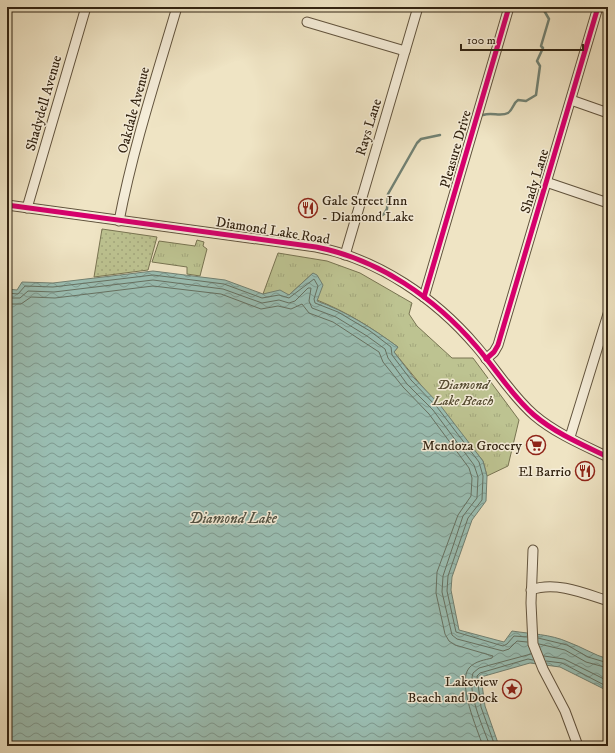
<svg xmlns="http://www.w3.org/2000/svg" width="615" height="753" viewBox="0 0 615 753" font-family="'IM FELL DW Pica',serif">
	<defs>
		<pattern id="grass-dots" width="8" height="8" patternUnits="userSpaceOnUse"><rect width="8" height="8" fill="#bdc391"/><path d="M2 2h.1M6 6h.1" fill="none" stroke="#a3a77c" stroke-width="1.8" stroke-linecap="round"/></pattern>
		<pattern id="park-tufts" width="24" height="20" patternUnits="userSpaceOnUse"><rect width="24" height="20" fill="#bdc391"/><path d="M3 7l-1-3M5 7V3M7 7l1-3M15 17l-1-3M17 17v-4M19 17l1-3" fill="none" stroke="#a3a77c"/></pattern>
		<pattern id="water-waves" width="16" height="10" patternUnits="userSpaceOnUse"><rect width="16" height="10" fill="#9abfb4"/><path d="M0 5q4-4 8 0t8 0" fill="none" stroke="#7e9b91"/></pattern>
	</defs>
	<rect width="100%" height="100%" fill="#efe4c4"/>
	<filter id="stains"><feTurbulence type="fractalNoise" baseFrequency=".005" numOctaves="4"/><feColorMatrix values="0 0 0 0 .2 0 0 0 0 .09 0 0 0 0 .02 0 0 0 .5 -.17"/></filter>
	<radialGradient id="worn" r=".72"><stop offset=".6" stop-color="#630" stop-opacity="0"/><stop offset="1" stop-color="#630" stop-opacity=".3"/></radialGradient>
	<polygon fill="url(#grass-dots)" stroke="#787452" points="102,229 157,237 148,270 94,277"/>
	<g fill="url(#park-tufts)" stroke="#787452">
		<polygon points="197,240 204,242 203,246 207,249 200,276 187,274 187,267 152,262 159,241 195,246"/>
		<path d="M278,253l49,8 33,12 52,30 -3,11 8,12 35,32h21l46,62 -11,46 -21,10 -4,-15 -89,-109 4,-5c-26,-19 -51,-35 -81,-47l-4,-27 -24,22 -26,-1z"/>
	</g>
	<path fill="url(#water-waves)" stroke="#718173" d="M153,271l72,9 38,14 17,-4 9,5 24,-22 4,2 6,10 -6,16c30,11 55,27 81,46l-4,5 20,26 26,27 43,56 4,15 -1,25 -14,19 -20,57 -1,13 8,40 45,12 8,-11c19,3 38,3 56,11 14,5 26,13 40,17v32l-48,-24 -30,-4 -49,14 4,29 14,40h-492v-457l10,1 5,-8 31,1z"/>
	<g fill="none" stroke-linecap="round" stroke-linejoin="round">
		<g stroke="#667263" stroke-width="1">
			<polyline points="7,293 18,294 25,286 53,287 153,275 224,284 262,298 279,295 289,298 314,279 318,286 314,299 315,303 338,312 370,331 391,347 392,355 411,380 437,407 479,462 483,476 482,500 468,518 448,576 447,591 456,632 503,646 507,644 514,636 527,637"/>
			<polyline points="7,298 20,298 28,291 54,292 153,280 223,289 262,303 279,300 289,303 295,301 308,288 311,288 309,301 312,308 336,317 367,336 385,349 388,358 407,384 433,410 474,465 478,477 477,498 463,516 443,576 442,592 452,635 457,639 503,651 509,649 517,641 527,642"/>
			<path d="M7,304h14l10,-7 24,1 98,-12 68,8 40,15 17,-3 13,3 11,-5 7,9 24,9 46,30 4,10 20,25 26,27 40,54 3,10 -1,18 -13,19 -21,57 -1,21 9,41 4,7 6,4 38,11 -1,2c-7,2 -17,3 -23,10 -12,15 8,61 14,78"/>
			<polyline points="538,638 567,645 588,657 608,663"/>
			<polyline points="539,644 565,650 586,662 608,668"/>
			<polyline points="544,656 564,659 608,681"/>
			<polyline points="546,661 562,663 608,687"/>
			<path d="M490,746c-7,-19 -23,-53 -17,-73l6,-5 52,-14"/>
			<polyline points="495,746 481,707 477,676 480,673 528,659 533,660"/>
		</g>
		<g stroke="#718173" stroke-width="2.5">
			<path d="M483,115c9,-3 18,2 25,-2 5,-3 5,-10 10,-13l8,1 10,-6 4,-29 -3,-5 6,-13 -2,-2 8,-27 -7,-12"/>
			<polyline points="364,217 378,218 384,214 387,209 388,194 417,143 421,139 440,135"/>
		</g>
		<defs>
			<g id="street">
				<polyline points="307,22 405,51"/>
				<polyline points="571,100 608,113"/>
				<polyline points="546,182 608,203"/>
				<path d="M7,205l309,42c62,12 119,51 160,99 20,23 35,49 58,69 21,18 49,30 74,42"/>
				<polyline points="27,208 86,7"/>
				<path d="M119,221c14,-73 37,-143 58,-214"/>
				<polyline points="345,255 418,7"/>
				<polyline points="424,297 509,7"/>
				<polyline points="486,359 494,352 498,345 598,7"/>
				<polyline points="570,437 608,314"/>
				<polyline points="533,550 531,603 533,644 543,669 565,711 578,746"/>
				<path d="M531,590c24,-9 53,3 77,11"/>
			</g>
		</defs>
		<use href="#street" stroke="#62543e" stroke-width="11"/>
		<use href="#street" stroke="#f5edd9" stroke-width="9"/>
		<defs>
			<g id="cycleway">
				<path d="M7,205l309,42c62,12 119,51 160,99 20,23 35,49 58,69 21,18 49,30 74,42"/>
				<polyline points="424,297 509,7"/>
				<polyline points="486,359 494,352 498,345 598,7"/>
			</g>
		</defs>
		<use href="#cycleway" stroke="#f5edd9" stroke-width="8"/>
		<use href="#cycleway" stroke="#d6006c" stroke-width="5"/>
	</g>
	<defs>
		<symbol id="restaurant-ring" viewBox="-11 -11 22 22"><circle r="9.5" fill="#f5edd9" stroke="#8f2418" stroke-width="1.5"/><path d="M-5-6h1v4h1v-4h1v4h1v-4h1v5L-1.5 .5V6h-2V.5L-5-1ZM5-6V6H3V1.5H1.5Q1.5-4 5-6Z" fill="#8f2418"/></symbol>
		<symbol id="supermarket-ring" viewBox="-11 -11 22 22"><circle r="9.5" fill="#f5edd9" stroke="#8f2418" stroke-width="1.5"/><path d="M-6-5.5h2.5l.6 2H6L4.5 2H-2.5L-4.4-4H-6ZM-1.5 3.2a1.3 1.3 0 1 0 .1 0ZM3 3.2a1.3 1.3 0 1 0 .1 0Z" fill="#8f2418"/></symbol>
		<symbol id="sight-ring" viewBox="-11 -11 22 22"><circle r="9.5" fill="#f5edd9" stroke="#8f2418" stroke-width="1.5"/><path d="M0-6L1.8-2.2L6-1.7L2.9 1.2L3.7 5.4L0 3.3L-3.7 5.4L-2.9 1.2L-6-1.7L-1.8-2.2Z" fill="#8f2418"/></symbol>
	</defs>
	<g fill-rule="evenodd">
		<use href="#restaurant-ring" x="297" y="197" width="22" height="22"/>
		<use href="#supermarket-ring" x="525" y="434" width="22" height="22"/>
		<use href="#restaurant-ring" x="574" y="460" width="22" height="22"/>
		<use href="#sight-ring" x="501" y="678" width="22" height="22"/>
	</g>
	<g text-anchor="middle" stroke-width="3" stroke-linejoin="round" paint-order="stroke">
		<g font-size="14" fill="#332412" stroke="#f5edd9">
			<text transform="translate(43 103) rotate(-74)" y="5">Shadydell Avenue</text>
			<text transform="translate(133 110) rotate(-75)" y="5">Oakdale Avenue</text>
			<text transform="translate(368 127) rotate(-73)" y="5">Rays Lane</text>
			<text transform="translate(455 149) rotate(-74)" y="5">Pleasure Drive</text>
			<text transform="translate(534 181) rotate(-73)" y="5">Shady Lane</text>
			<text transform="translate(273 230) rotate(9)" y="5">Diamond Lake Road</text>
		</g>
		<g font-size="14" fill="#332412" stroke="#f5edd9" text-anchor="end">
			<text x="322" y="205" text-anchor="start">Gale Street Inn<tspan x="322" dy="16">- Diamond Lake</tspan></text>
			<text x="522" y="450">Mendoza Grocery</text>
			<text x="571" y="476">El Barrio</text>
			<text x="498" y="686">Lakeview<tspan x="498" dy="16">Beach and Dock</tspan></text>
		</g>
		<g font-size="14" font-style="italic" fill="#564c32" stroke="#f5edd9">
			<text x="463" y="389">Diamond<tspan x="463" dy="16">Lake Beach</tspan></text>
		</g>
		<g font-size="15" font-style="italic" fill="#525243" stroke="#f5edd9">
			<text x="233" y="523">Diamond Lake</text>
		</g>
	</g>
	<rect width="615" height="753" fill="none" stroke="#efe4c4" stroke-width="24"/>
	<rect x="8" y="8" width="599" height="737" fill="none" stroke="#332412" stroke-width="2"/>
	<rect x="12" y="12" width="591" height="729" fill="none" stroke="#332412"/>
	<path d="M461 44v6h122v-6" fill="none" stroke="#332412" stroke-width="2"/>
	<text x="467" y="44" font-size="12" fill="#332412" stroke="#f5edd9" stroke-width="3" paint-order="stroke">100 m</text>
	<rect width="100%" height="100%" filter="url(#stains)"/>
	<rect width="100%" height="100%" fill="url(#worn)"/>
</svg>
